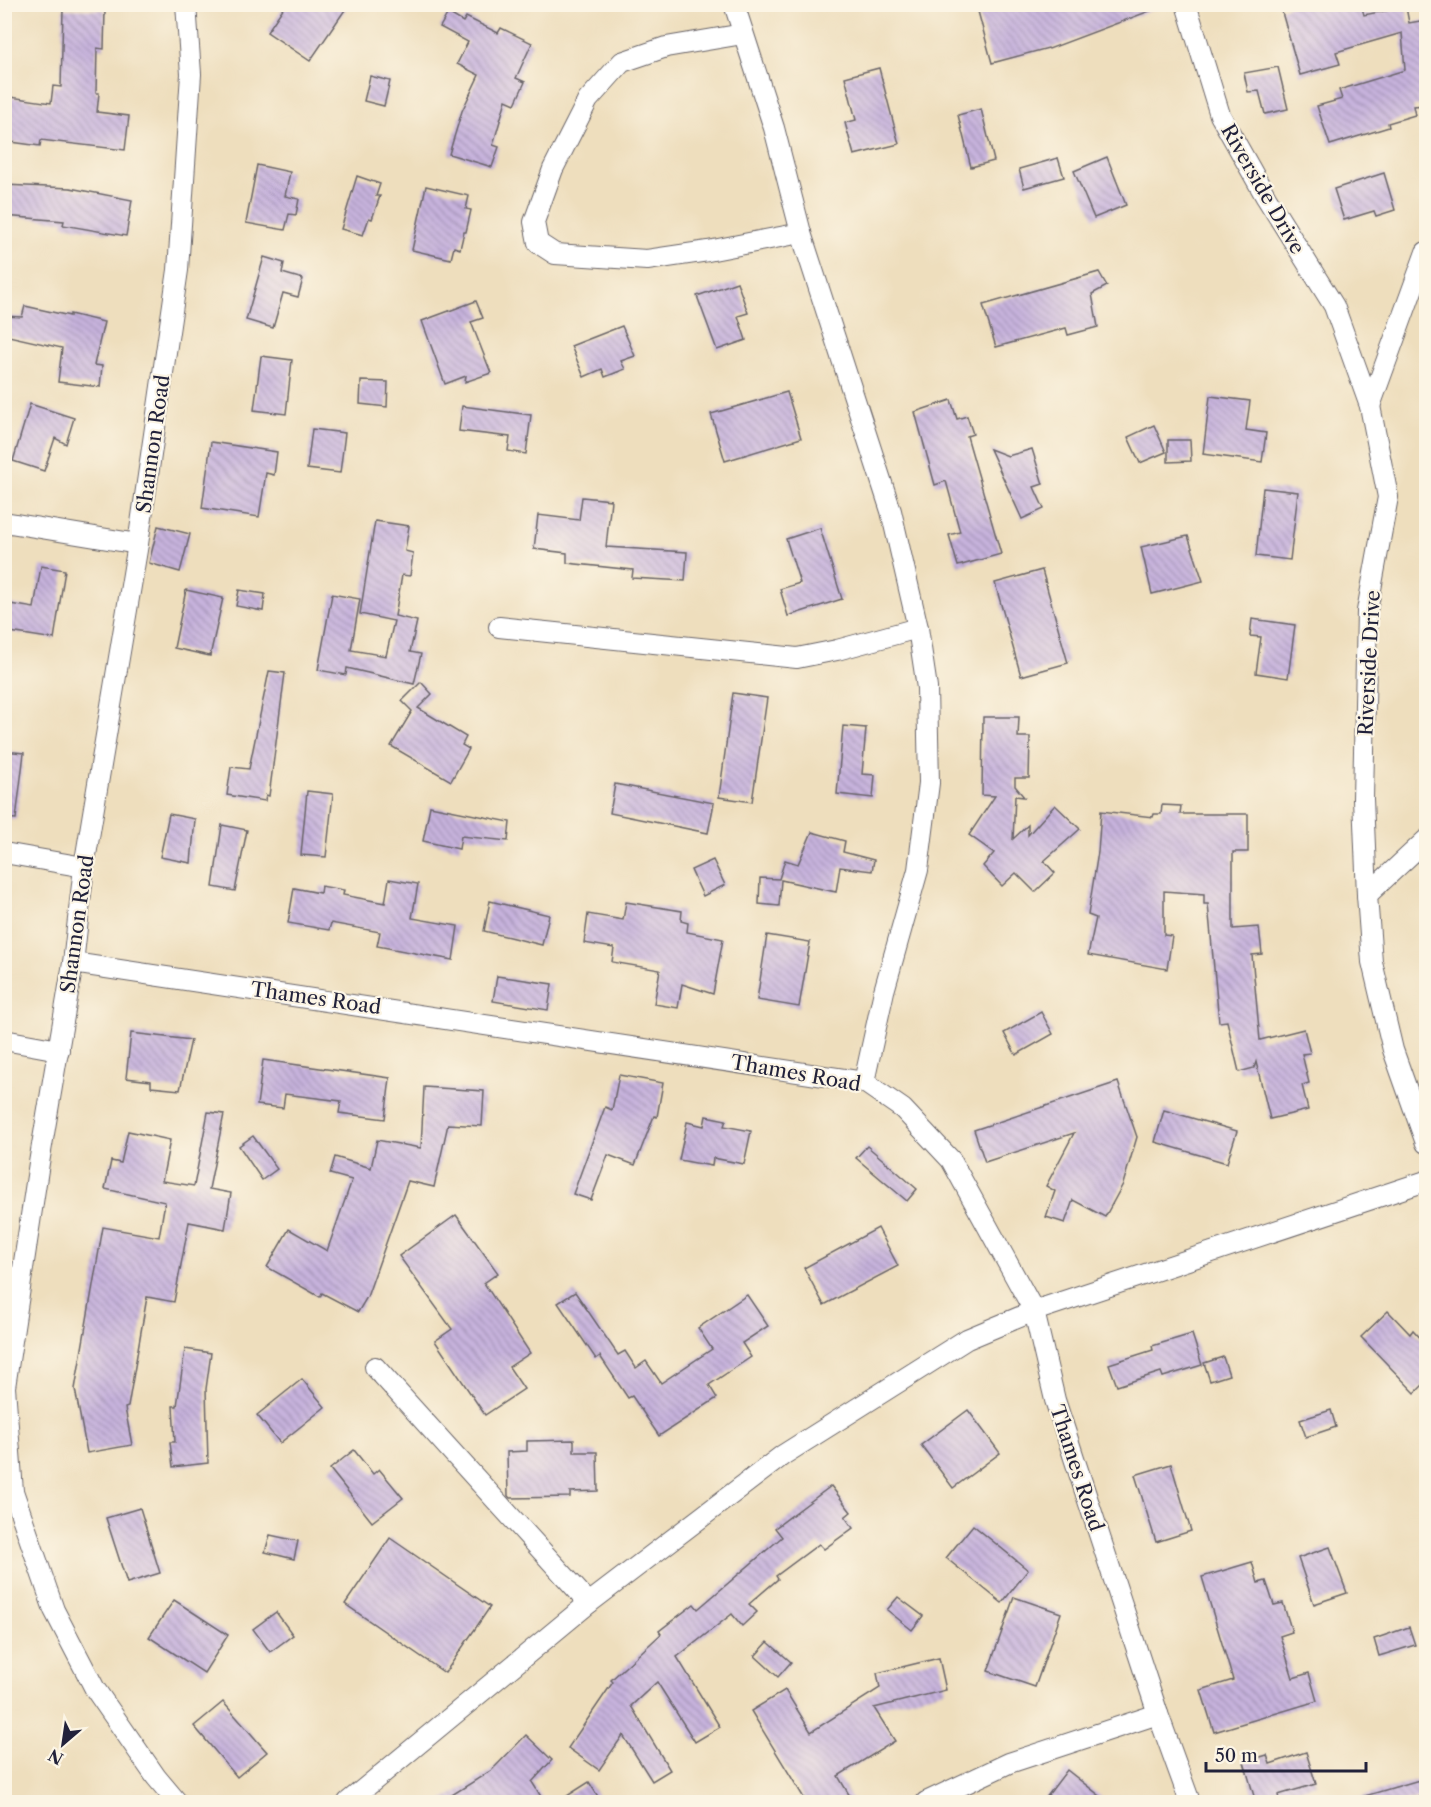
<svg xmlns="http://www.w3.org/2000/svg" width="1431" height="1807" viewBox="0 0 1431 1807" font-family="'Libre Caslon Text',serif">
	<defs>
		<pattern id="building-back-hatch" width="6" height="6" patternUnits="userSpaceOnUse" patternTransform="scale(1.5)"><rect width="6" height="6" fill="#c7b3dd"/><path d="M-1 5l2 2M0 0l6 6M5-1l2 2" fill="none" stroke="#a191b4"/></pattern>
	</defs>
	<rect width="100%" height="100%" fill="#fcf5e5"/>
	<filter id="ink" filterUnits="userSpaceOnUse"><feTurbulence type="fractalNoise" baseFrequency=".0167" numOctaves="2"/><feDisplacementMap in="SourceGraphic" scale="12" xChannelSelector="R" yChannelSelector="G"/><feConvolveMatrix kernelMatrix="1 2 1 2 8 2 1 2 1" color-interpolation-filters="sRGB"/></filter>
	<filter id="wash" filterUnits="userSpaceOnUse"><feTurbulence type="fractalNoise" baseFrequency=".008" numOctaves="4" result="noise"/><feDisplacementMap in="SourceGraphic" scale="24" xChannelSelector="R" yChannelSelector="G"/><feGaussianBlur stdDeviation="1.35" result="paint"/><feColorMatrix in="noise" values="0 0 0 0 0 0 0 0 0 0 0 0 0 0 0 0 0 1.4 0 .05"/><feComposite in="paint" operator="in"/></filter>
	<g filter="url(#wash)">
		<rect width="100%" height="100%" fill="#eedebd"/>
		<g id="blocks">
			<g fill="url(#building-back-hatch)">
				<polygon points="286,4 349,4 310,61 267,32"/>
				<polygon points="976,4 1163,4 1163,6 1049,49 1048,48 992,63"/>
				<polygon points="1297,4 1361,4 1364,15 1406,7 1409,23 1426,20 1426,105 1413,106 1415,115 1388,123 1389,127 1330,145 1317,106 1342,99 1339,90 1405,70 1402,33 1336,52 1340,64 1300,75 1281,9"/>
				<polygon points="63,9 105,10 104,49 97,48 96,93 99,93 97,112 129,116 125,150 41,140 40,146 4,141 4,96 51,103 53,86 61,87"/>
				<polygon points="448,13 463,22 466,17 498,33 501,28 532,43 516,78 525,82 515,104 506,100 493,145 499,147 492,167 449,154 462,111 479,75 457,64 468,42 440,27"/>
				<polygon points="1278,67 1288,109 1265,114 1259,91 1248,92 1244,73"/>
				<polygon points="879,68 899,144 854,155 845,123 856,120 845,77"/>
				<polygon points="370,76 390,81 384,106 364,101"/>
				<polygon points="981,109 994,161 971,167 958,115"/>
				<polygon points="1107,157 1126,205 1094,218 1074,171"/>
				<polygon points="1058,158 1064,177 1024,188 1019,169"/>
				<polygon points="257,165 290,172 285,196 299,199 296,215 289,214 285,230 246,223"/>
				<polygon points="1384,173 1395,210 1376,216 1374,211 1344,220 1334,189"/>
				<polygon points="357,176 380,184 376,196 380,196 372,219 369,218 363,235 341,229"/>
				<polygon points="4,185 70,188 132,200 126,236 63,225 64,221 4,216"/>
				<polygon points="426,186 469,196 466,209 471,210 466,232 464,232 460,249 454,247 451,259 412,250"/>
				<polygon points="264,257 284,263 282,273 303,279 298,297 283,293 273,328 246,320"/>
				<polygon points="1099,272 1107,286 1092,294 1098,327 1068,335 1066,328 996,347 983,305"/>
				<polygon points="737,282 748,313 738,316 746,340 717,350 697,296"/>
				<polygon points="476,301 483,318 471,322 491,373 465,382 466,376 445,384 422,321"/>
				<polygon points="25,306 70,316 70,314 104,322 94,365 102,366 100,387 58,382 62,348 4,335 4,316 22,317"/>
				<polygon points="622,326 635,356 621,361 625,369 605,377 602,369 584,377 571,346"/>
				<polygon points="261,356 292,360 286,414 254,410"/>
				<polygon points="361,381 388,382 387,407 360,404"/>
				<polygon points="787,392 801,438 725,461 711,414"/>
				<polygon points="1210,396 1250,401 1246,430 1266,433 1262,462 1203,454"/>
				<polygon points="951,400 957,419 967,416 973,434 967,436 1001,554 958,566 949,535 960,532 946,481 935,485 915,412"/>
				<polygon points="30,404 74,418 66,444 55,438 44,471 13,461"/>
				<polygon points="462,406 531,415 526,454 508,451 510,437 459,431"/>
				<polygon points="1154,425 1166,452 1140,463 1128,437"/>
				<polygon points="312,429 345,433 340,473 307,469"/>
				<polygon points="1168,440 1190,440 1191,461 1168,462"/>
				<polygon points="211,442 277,452 274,475 266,473 259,517 202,508"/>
				<polygon points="990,449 1008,456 1032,449 1043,484 1034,487 1044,509 1022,519"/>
				<polygon points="1263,488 1298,492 1290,560 1256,556"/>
				<polygon points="582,497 611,500 606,547 687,552 685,581 632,578 633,570 567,563 567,553 534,549 538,515 579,520"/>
				<polygon points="375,521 409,526 405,551 413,553 410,576 402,575 395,616 417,621 410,652 421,654 414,684 347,668 346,675 318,670 332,594 360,599 351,650 386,656 394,621 360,614"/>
				<polygon points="158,526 190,534 180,572 149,563"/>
				<polygon points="820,528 842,599 788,616 780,589 800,583 786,539"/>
				<polygon points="1188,536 1203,581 1152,594 1141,547"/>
				<polygon points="41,566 65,570 54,639 4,631 4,603 34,608"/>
				<polygon points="1042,570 1068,663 1021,676 995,583"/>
				<polygon points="186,590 223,598 210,656 174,648"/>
				<polygon points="239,590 265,594 263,611 236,606"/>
				<polygon points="1252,619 1295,625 1288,678 1256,673 1261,637 1250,636"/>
				<polygon points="269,671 285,673 269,796 266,795 265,801 227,795 231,767 249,769"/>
				<polygon points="421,682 432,694 418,708 466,737 462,745 469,749 451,781 391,746 412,711 402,701"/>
				<polygon points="733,693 767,698 752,802 719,797"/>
				<polygon points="983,717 1019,717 1018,737 1030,737 1029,778 1015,778 1015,786 1024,797 1015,796 1013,839 1028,825 1028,835 1055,805 1080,829 1044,861 1055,873 1035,892 1016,873 1002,886 983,866 994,853 969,835 995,796 982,795"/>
				<polygon points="843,726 866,728 862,774 875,775 873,798 837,794"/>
				<polygon points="4,751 24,753 16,819 4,818"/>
				<polygon points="615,784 714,803 708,833 610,813"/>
				<polygon points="307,791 333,794 326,857 301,855"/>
				<polygon points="1162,805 1181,806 1180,814 1248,814 1248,852 1233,852 1233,929 1259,927 1262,954 1252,955 1260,1040 1304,1029 1310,1053 1302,1054 1309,1083 1302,1085 1308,1110 1270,1119 1256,1062 1254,1068 1239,1072 1227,1021 1219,1022 1208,904 1204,904 1204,894 1164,891 1164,935 1172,936 1167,969 1088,955 1096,918 1088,915 1098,852 1101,811 1153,817 1154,814 1161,814"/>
				<polygon points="430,806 510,822 508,841 461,836 459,849 423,841"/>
				<polygon points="169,814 195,819 191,863 160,857"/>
				<polygon points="222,825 247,830 235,891 213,887"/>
				<polygon points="812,832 845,841 843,852 874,860 872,871 840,867 836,892 781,880 779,906 759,904 760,878 779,879 785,860 798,864"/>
				<polygon points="713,860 725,885 703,896 691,870"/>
				<polygon points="389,879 418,884 412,918 458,926 453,960 377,946 380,932 331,923 329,930 288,923 294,888 320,893 321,886 344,890 343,895 385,903"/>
				<polygon points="490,901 549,915 542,945 484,931"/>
				<polygon points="626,902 682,911 681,921 688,923 687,932 723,939 713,994 682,984 678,1008 654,1004 660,970 612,962 614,948 584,943 588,914 623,920"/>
				<polygon points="767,935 810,942 799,1007 757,1000"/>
				<polygon points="497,976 552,984 548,1010 493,1001"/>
				<polygon points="1041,1012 1053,1034 1016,1055 1004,1033"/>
				<polygon points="131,1033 191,1040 180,1090 151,1087 151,1081 126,1078"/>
				<polygon points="263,1060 390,1078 385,1119 339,1113 341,1101 285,1094 283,1108 257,1105"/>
				<polygon points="619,1075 663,1083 657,1117 654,1116 635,1165 608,1155 591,1200 573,1194 605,1107 612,1110"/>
				<polygon points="1118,1082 1137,1137 1123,1184 1105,1217 1073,1200 1065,1223 1046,1217 1055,1191 1046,1186 1074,1133 985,1162 974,1130"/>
				<polygon points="424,1087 484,1091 482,1126 448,1124 434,1187 408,1181 367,1297 358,1312 322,1293 320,1297 267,1267 289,1229 327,1251 352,1180 330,1174 335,1157 371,1168 377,1140 421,1148"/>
				<polygon points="1164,1110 1237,1131 1227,1163 1155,1142"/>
				<polygon points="208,1112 224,1114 209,1189 231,1193 225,1229 189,1222 174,1302 147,1297 128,1407 125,1408 132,1445 87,1453 75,1389 103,1227 159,1237 165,1202 105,1189 111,1161 121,1163 128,1131 170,1140 162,1181 194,1186"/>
				<polygon points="706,1116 726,1120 724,1126 751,1131 744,1164 713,1158 712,1166 679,1160 687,1122 704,1126"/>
				<polygon points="253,1136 277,1169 262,1180 239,1146"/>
				<polygon points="867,1146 917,1189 907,1201 856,1158"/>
				<polygon points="456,1215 498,1273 484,1283 530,1353 509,1367 524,1389 485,1415 435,1341 452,1329 399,1256"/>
				<polygon points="878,1228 898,1266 824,1305 804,1268"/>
				<polygon points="575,1292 618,1355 625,1351 636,1368 646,1361 661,1383 712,1349 698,1328 747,1295 768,1326 742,1343 751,1357 709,1385 717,1398 659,1436 632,1396 628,1398 600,1356 596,1359 558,1303"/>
				<polygon points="1388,1311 1410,1334 1413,1330 1426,1344 1426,1382 1415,1393 1361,1337"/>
				<polygon points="1192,1334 1202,1365 1163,1377 1161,1372 1117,1386 1109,1364 1153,1350 1152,1346"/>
				<polygon points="185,1349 211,1353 206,1389 208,1463 173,1467 170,1442 175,1442 173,1406 177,1406"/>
				<polygon points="1223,1357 1229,1375 1210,1381 1204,1363"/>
				<polygon points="302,1379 325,1407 280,1443 257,1415"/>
				<polygon points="968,1410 1000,1453 953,1488 921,1445"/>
				<polygon points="1331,1410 1336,1427 1306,1437 1300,1420"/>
				<polygon points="574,1440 574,1452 597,1452 598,1491 570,1492 570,1497 510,1498 508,1496 507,1452 527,1451 527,1441"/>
				<polygon points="354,1450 373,1474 379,1469 403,1498 372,1522 330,1469"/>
				<polygon points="1171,1464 1191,1531 1156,1542 1135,1475"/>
				<polygon points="831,1486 851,1512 845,1517 853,1528 824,1549 819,1544 776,1576 778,1579 749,1604 757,1612 742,1626 732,1614 677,1657 720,1727 695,1742 657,1682 631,1706 670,1770 652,1781 623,1735 599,1770 568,1748 613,1682 611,1680 661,1634 659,1631 694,1604 698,1609 782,1537 775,1528"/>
				<polygon points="140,1508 160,1573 127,1583 106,1518"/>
				<polygon points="973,1525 1028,1570 1002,1603 946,1558"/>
				<polygon points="270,1535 298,1541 294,1559 265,1552"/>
				<polygon points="390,1538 490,1607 445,1673 345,1604"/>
				<polygon points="1330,1547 1347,1593 1314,1604 1298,1558"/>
				<polygon points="1252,1562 1258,1583 1266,1581 1274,1605 1283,1603 1292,1632 1280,1636 1293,1678 1309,1673 1317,1701 1214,1732 1201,1690 1233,1680 1202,1577"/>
				<polygon points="898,1597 923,1616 912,1630 887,1610"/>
				<polygon points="1014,1597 1061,1613 1035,1687 988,1671"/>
				<polygon points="174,1600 228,1635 204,1673 149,1637"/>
				<polygon points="276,1612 293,1635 270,1652 253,1629"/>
				<polygon points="1409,1627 1415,1645 1379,1656 1374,1639"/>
				<polygon points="768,1642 791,1662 778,1677 755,1656"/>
				<polygon points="939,1658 946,1690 874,1708 895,1741 838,1776 854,1803 807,1803 751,1711 785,1690 811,1732 880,1688 877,1673"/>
				<polygon points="223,1702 267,1752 237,1777 194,1726"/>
				<polygon points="526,1735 552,1760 532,1782 545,1803 439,1803 492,1770"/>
				<polygon points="1306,1752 1316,1784 1278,1795 1280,1803 1256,1803 1244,1762 1267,1755 1270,1764"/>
				<polygon points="1067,1770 1109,1803 1042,1803"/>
				<polygon points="1426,1778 1426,1795 1400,1803 1358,1803 1358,1798"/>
				<polygon points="589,1782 602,1803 556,1803"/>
			</g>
		</g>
	</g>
	<g filter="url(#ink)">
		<use href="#blocks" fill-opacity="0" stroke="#696468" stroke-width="1.5"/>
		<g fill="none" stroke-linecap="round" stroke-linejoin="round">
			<defs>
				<g id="minor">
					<polyline points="734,4 774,128 801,233 891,511 918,628 927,688 929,783 918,870 884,991 864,1082"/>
					<polyline points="1186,4 1220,115 1266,197 1334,306 1370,406 1388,497 1367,611 1363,799 1367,895 1372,962 1393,1050 1426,1143"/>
					<polyline points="743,34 666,47 622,62 588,100 553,169 534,222 538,243 555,254 647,260 708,251 801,233"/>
					<polyline points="1370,406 1426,252"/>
					<polyline points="4,522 138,544"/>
					<polyline points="499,627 797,658 837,650 918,628"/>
					<polyline points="4,853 84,867"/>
					<polyline points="1367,895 1426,840"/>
					<polyline points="73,963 864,1082 903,1109 951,1160 1034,1311 1055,1400 1158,1714 1190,1802"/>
					<polyline points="4,1040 59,1050"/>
					<polyline points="375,1367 589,1603"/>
					<polyline points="177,1802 156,1777 95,1689 54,1610 13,1491 5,1387 39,1163 73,963 84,867 138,544 178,270 191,74 186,4"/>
					<polyline points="348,1802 589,1603 783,1455 967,1339 1034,1311 1426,1181"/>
					<polyline points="926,1802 1009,1763 1158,1714"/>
				</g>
			</defs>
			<use href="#minor" stroke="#696468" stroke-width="22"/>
			<use href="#minor" stroke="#fff" stroke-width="20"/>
		</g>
	</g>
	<g text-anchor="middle" stroke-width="4.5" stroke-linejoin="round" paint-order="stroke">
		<g font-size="20" fill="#22223b" stroke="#fcf5e5">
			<text transform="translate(1263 189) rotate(60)" y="7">Riverside Drive</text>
			<text transform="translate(153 444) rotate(-82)" y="7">Shannon Road</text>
			<text transform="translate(1369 663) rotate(-87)" y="7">Riverside Drive</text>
			<text transform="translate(77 924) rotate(-82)" y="7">Shannon Road</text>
			<text transform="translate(316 998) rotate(8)" y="7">Thames Road</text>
			<text transform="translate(796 1073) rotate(10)" y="7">Thames Road</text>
			<text transform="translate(1077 1468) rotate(72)" y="7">Thames Road</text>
		</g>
	</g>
	<rect width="1431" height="1807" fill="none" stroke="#fcf5e5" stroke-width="24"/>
	<g transform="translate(63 1744) rotate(209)" stroke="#fcf5e5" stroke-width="4.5" paint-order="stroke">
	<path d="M0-4.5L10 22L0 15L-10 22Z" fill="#22223b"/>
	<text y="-9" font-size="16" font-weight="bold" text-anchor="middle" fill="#22223b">N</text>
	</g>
	<path d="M1206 1762v9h160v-9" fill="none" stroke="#22223b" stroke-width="3"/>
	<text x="1215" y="1762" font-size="18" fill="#22223b" stroke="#fcf5e5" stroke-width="4.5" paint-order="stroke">50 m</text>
</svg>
